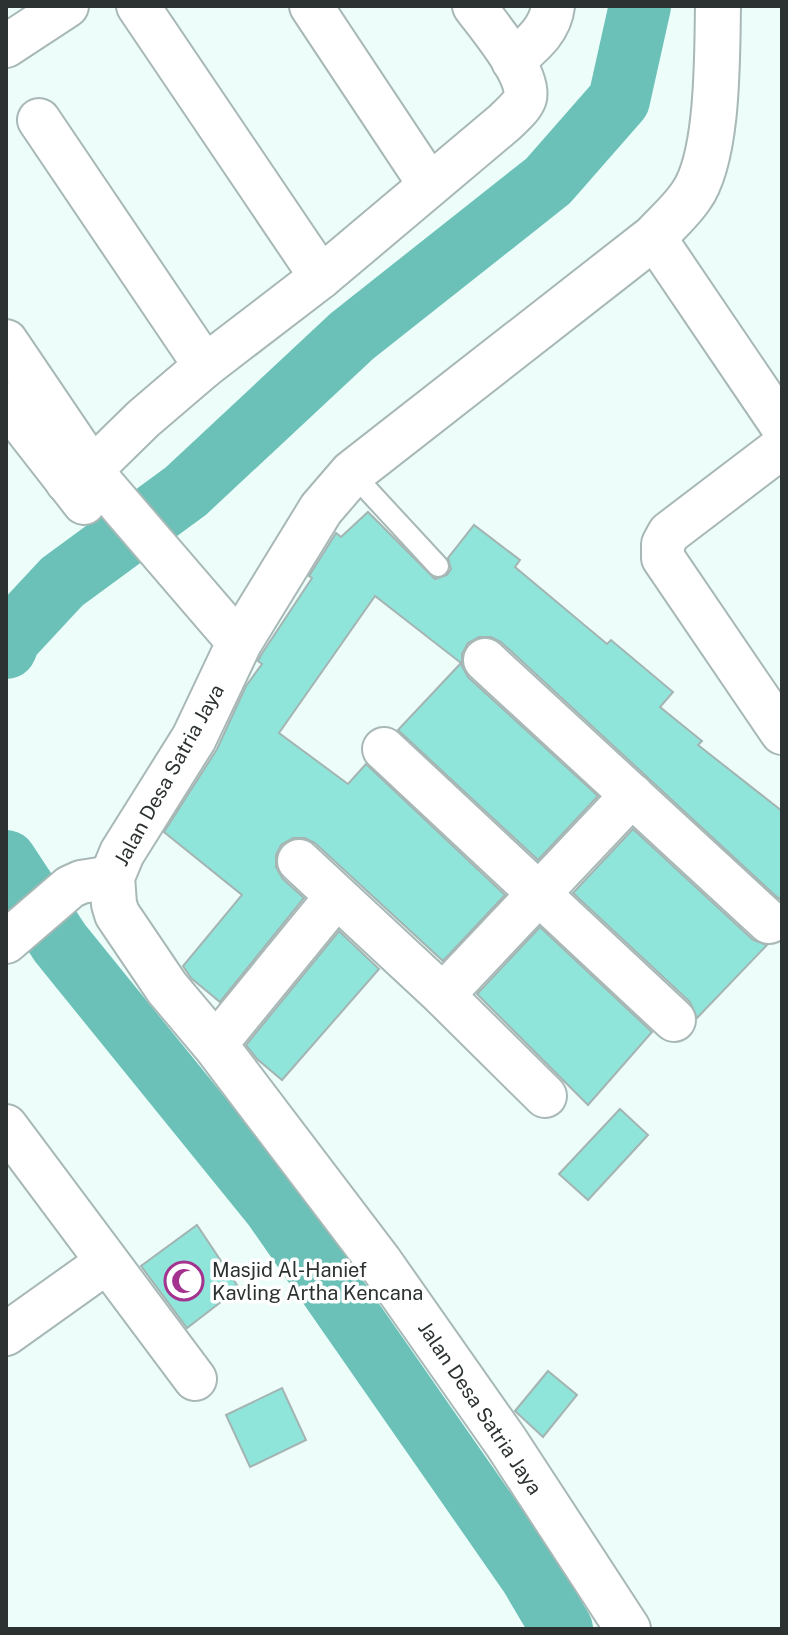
<svg xmlns="http://www.w3.org/2000/svg" width="788" height="1635" viewBox="0 0 788 1635" font-family="'Public Sans',sans-serif">
	<rect width="100%" height="100%" fill="#ecfdfa"/>
	<g fill="none" stroke-linecap="round" stroke-linejoin="round">
		<g stroke="#6bc0b7" stroke-width="62">
			<polyline points="6,648 10,638 62,582 186,491 352,336 548,181 619,100 640,6"/>
			<polyline points="6,861 60,943 274,1207 530,1575 562,1629"/>
		</g>
	</g>
	<g fill="#90e5db" stroke="#a4b4b2" stroke-width="2">
		<polygon points="368,512 435,579 447,575 451,569 448,558 474,525 520,560 515,567 607,644 611,640 673,692 660,707 702,741 698,745 782,811 782,895 779,899 501,642 491,637 479,637 468,643 462,654 462,666 468,677 598,796 538,860 398,730 461,663 375,596 279,733 348,784 366,764 505,895 443,961 315,843 305,838 293,838 281,845 276,855 276,867 283,879 304,898 220,1002 191,978 183,966 242,895 164,832 217,749 246,686 262,664 258,661 261,655 312,578 309,576 336,533 341,537"/>
		<polygon points="633,829 753,940 767,945 697,1018 690,1002 573,893"/>
		<polygon points="540,927 652,1032 588,1105 477,994"/>
		<polygon points="339,931 379,969 282,1080 257,1059 246,1045"/>
		<polygon points="620,1109 648,1135 588,1200 559,1174"/>
		<polygon points="197,1225 239,1288 187,1328 141,1266"/>
		<polygon points="548,1371 577,1395 543,1437 515,1411"/>
		<polygon points="282,1388 306,1440 250,1467 226,1415"/>
	</g>
	<g fill="none" stroke-linecap="round" stroke-linejoin="round">
		<defs>
			<polyline id="lane" points="352,473 438,566"/>
			<g id="street">
				<polyline points="138,6 321,277"/>
				<polyline points="311,6 429,184"/>
				<polyline points="6,46 67,6"/>
				<path d="M513,61c18,-16 37,-30 40,-55"/>
				<polyline points="39,120 205,366"/>
				<polyline points="654,237 782,426"/>
				<polyline points="6,341 104,486 239,643"/>
				<polyline points="6,403 84,503"/>
				<polyline points="782,447 669,533 663,544 663,558 782,733"/>
				<path d="M67,482l25,-13 51,-50 62,-53 116,-89 184,-155c7,-7 17,-15 20,-24 6,-23 -37,-73 -51,-92"/>
				<polyline points="485,660 769,922"/>
				<polyline points="384,749 674,1020"/>
				<polyline points="299,861 443,995 545,1096"/>
				<polyline points="6,942 70,887 81,882 112,877"/>
				<polyline points="443,995 632,795"/>
				<polyline points="215,1045 336,897"/>
				<polyline points="6,1126 195,1379"/>
				<polyline points="6,1334 107,1262"/>
			</g>
			<path id="secondary" d="M628,1629l-122,-187 -127,-181 -164,-216 -48,-57 -50,-74 -3,-10 -2,-27 10,-24 72,-115 45,-95 82,-134 31,-36 302,-236c12,-13 27,-26 37,-41 28,-39 26,-142 27,-190"/>
		</defs>
		<use href="#lane" stroke="#a8b8b6" stroke-width="24"/>
		<use href="#street" stroke="#a8b8b6" stroke-width="46"/>
		<use href="#secondary" stroke="#a8b8b6" stroke-width="48"/>
		<use href="#lane" stroke="#fff" stroke-width="20"/>
		<use href="#street" stroke="#fff" stroke-width="42"/>
		<use href="#secondary" stroke="#fff" stroke-width="44"/>
	</g>
	<defs>
		<symbol id="mosque-ring" viewBox="-11 -11 22 22"><circle r="9.5" fill="#fff" stroke="#a4338f" stroke-width="1.5"/><path d="M3.5-4.9A6 6 0 1 0 3.5 4.9A5 5 0 1 1 3.5-4.9Z" fill="#a4338f"/></symbol>
	</defs>
	<g fill-rule="evenodd">
		<use href="#mosque-ring" x="162" y="1259" width="44" height="44"/>
	</g>
	<g text-anchor="middle" stroke-width="7" stroke-linejoin="round" paint-order="stroke">
		<g font-size="20" fill="#2b3231" stroke="#fff">
			<text transform="translate(169 775) rotate(-61)" y="7">Jalan Desa Satria Jaya</text>
			<text transform="translate(480 1408) rotate(56)" y="7">Jalan Desa Satria Jaya</text>
		</g>
		<g font-size="20" fill="#2b3231" stroke="#fff" text-anchor="start">
			<text x="212" y="1277">Masjid Al-Hanief<tspan x="212" dy="23">Kavling Artha Kencana</tspan></text>
		</g>
	</g>
	<rect width="788" height="1635" fill="none" stroke="#2b3231" stroke-width="16"/>
</svg>
